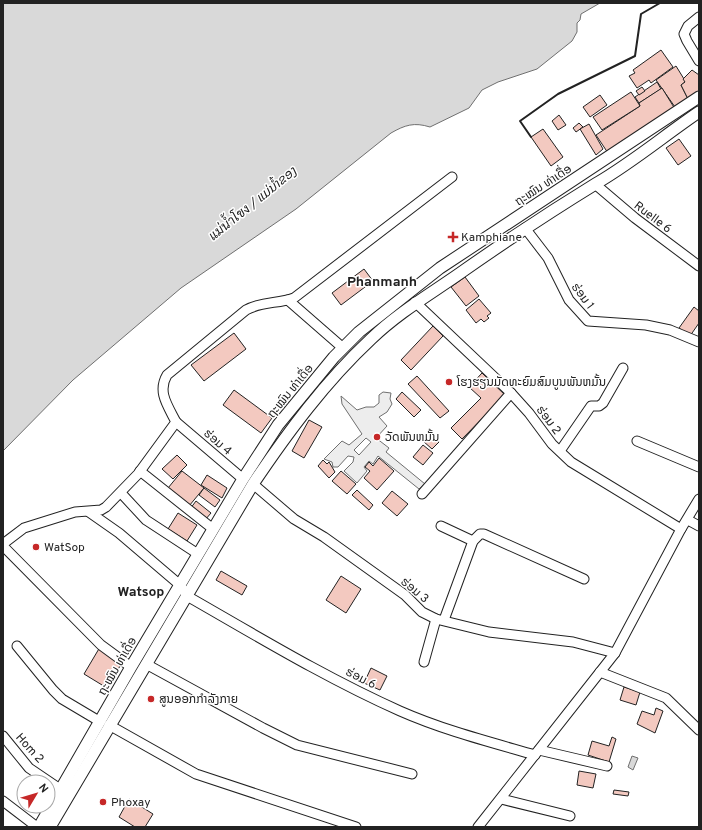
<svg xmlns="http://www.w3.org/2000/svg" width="702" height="830" viewBox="0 0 702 830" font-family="Overpass,'Noto Sans Lao',Sarabun,sans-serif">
	<rect width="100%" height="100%" fill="#fff"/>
	<path fill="#ededed" stroke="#6f6f6f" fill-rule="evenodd" d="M383,392l8,1 -1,6 2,5 -5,8 -8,5 8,9 -11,12 13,10 -3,4 39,32 -6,5 -41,-33 -5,8 -4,-3 -5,6 3,4 -10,12 -13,-12 9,-9 1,-5 -6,-1 -10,11h-5l-1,-5 -8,-3 18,-18 7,4 13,-11 -20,-30 -1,-8 16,14 9,-3h8l5,-4v-8zM366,438l5,4 -12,13 -5,-5z"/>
	<g fill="#d9d9d9" stroke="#6f6f6f">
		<path d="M3,3h597l-19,11 -1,6 -3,3v9l-5,9 -35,28 -39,13 -16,8 -13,18 -39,19c-16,-5 -25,-2 -39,6l-95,76 -115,79 -108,92 -70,71z"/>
		<polygon points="632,756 638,758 633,770 628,767"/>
	</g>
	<g fill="#f3c9c0" stroke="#222">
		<polygon points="661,50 673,67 651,83 649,80 637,88 629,76 635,73 633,70"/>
		<polygon points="676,66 684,79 685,82 681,85 688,99 675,107 656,80"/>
		<polygon points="692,70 699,75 699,92 688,99 681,85 685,82 683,79"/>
		<polygon points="657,82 661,89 639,103 635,97"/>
		<polygon points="642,87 645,91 639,95 636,91"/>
		<polygon points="662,88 675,109 608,153 596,135 640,106 639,103"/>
		<polygon points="631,92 640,106 602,130 593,117"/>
		<polygon points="600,95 607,105 590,117 583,107"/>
		<polygon points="559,115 566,125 558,130 552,121"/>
		<polygon points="579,123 583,127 576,132 573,128"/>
		<polygon points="589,124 603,149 596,155 580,129"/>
		<polygon points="543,129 563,157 551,166 531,137"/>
		<polygon points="679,139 691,156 678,165 666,148"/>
		<polygon points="364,269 373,281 341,305 332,293"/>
		<polygon points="465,277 479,296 466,306 451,287"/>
		<polygon points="479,299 491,313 487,316 489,318 484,322 481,319 476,323 466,310"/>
		<polygon points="694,307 699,311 699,323 690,336 679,328"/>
		<polygon points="433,326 443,336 411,370 401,360"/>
		<polygon points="234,333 246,349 204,381 191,365"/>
		<polygon points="482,373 505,395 462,439 451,428 481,398 469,387"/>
		<polygon points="417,376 449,411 440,418 408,384"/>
		<polygon points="234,390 272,418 261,433 223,405"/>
		<polygon points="402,392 421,410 414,417 396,399"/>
		<polygon points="309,420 322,427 304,458 292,451"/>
		<polygon points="431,433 439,442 432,449 423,441"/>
		<polygon points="423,445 433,453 423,465 413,457"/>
		<polygon points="177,455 187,465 173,479 162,469"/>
		<polygon points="379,458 394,471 377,490 364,478 370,471 365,467 369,462 373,466"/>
		<polygon points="323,460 327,464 329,462 335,472 329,478 318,466"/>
		<polygon points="182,471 204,488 189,506 168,488"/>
		<polygon points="341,471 356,484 347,494 332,481"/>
		<polygon points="207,475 227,488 222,498 201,485"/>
		<polygon points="204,488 220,500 215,507 199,495"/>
		<polygon points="357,490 373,505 369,510 352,495"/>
		<polygon points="392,491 408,504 397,516 382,503"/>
		<polygon points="196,501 211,513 205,520 190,509"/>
		<polygon points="178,513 197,525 187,541 168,529"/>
		<polygon points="221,571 247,586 242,595 216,580"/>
		<polygon points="341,576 361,589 346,613 326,600"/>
		<polygon points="100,647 123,661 107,688 84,674"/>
		<polygon points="371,668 387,676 380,690 364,683"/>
		<polygon points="624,687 640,692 636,705 620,700"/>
		<polygon points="656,708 663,711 655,733 637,724 642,711 654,715"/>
		<polygon points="612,737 616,739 609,762 588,755 592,741 609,746"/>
		<polygon points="579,771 596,774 593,788 577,785"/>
		<polygon points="614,790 629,792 628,796 613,794"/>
		<polygon points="129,799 153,814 145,827 135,827 119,817"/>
	</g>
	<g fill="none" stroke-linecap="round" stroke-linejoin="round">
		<defs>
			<g id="minor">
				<polyline points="699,17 688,26 684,34 687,41 699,61"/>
				<polyline points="595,184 635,218 699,266"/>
				<polyline points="525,228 548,258 569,300 588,321 646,325 670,330 699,342"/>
				<polyline points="288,300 343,348"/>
				<polyline points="415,302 511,393 529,413 552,444 571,462 681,529"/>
				<polyline points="176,422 243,479"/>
				<polyline points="637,441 699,467"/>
				<polyline points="560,451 591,406 599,406 603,403 623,368"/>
				<polyline points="140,471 213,529"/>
				<polyline points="253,484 294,519 324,537 405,595 422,612 436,619 489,632 573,642 615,653"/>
				<polyline points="121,493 146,520 198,554"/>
				<polyline points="422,494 511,393"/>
				<path d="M89,512l30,21 61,52 7,11c70,40 139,82 213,115 43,19 90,31 135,44"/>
				<polyline points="688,520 699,526"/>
				<polyline points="441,526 473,541"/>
				<path d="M3,544l21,-16 51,-16 26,-2 5,-3 32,-33 38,-52c-8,-16 -19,-30 -9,-47l79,-65c16,-9 32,-6 48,-12l158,-121"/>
				<polyline points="3,546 101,645 131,667"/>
				<polyline points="444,620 473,541 480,534 484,534 584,579"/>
				<polyline points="17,646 53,690 62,699 99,721"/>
				<polyline points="424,662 436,619"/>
				<polyline points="146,664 263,728 297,745 412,774"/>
				<polyline points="600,672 666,698 699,730"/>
				<polyline points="109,725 196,774 356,827"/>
				<polyline points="3,736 29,768 60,789"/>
				<polyline points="539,750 607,766"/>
				<polyline points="501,799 570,816"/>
				<polyline points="3,801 37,827"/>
				<polyline points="478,827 615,653 681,529 699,499"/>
			</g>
			<g id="major">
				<polyline points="39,827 131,667 243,479 278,425 334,357 359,332 440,268 699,97"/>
				<path d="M50,827l203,-343c35,-52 72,-102 118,-145 29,-28 63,-47 95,-70 43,-30 87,-59 131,-86 36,-21 68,-48 102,-71"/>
			</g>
		</defs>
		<use href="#minor" stroke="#222" stroke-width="11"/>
		<use href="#major" stroke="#222" stroke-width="13"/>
		<use href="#minor" stroke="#fff" stroke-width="9"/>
		<use href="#major" stroke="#fff" stroke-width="11"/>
		<polyline stroke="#222" stroke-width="2" points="531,137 520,121 558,94 635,56 641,14 660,3"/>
	</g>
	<g fill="#c62828" stroke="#fff" stroke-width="1.5">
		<path d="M451 231h4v4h4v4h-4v4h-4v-4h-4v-4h4z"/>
		<circle cx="449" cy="382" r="4"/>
		<circle cx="377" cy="437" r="4"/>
		<circle cx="36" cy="547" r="4"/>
		<circle cx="151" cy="699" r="4"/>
		<circle cx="103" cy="802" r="4"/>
	</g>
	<g text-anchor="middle" stroke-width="3" stroke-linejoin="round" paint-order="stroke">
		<g font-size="12" fill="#222" stroke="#fff">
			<text transform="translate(543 185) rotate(-33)" y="4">ຖະໝົນ ທ່າເດື່ອ</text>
			<text transform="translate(653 217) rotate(37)" y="4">Ruelle 6</text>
			<text transform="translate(583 296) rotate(53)" y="4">ຮ່ອມ 1</text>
			<text transform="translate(290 391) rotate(-51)" y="4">ຖະໝົນ ທ່າເດື່ອ</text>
			<text transform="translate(549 420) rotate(53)" y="4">ຮ່ອມ 2</text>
			<text transform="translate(218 442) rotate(41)" y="4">ຮ່ອມ 4</text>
			<text transform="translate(415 590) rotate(40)" y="4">ຮ່ອມ 3</text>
			<text transform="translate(117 666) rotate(-60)" y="4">ຖະໝົນ ທ່າເດື່ອ</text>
			<text transform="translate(361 678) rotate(27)" y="4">ຮ່ອມ 6</text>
			<text transform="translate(30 748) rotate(48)" y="4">Hom 2</text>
		</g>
		<g font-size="12" fill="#222" stroke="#fff" text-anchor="start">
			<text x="461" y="241">Kamphiane</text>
			<text x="457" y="386">ໂຮງຮຽນມັດທະຍົມສົມບູນພັນຫມັ້ນ</text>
			<text x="385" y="441">ວັດພັນຫມັ້ນ</text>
			<text x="44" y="551">WatSop</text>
			<text x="159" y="703">ສູນອອກກຳລັງກາຍ</text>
			<text x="111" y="806">Phoxay</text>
		</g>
		<g font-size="13" font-style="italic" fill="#222" stroke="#fff">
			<text transform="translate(252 203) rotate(-39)" y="5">แม่น้ำโขง / ແມ່ນ້ຳຂອງ</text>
		</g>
		<g font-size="14" font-weight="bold" fill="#222" stroke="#fff">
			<text x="382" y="286">Phanmanh</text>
			<text x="141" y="596">Watsop</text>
		</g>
	</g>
	<rect width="702" height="830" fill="none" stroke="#222222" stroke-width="8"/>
	<g transform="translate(36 794) rotate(52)"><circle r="19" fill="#ffffff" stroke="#a7a7a7"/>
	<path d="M0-3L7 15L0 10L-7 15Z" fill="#c62828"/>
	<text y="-6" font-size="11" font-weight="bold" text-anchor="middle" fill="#222222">N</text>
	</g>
</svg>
